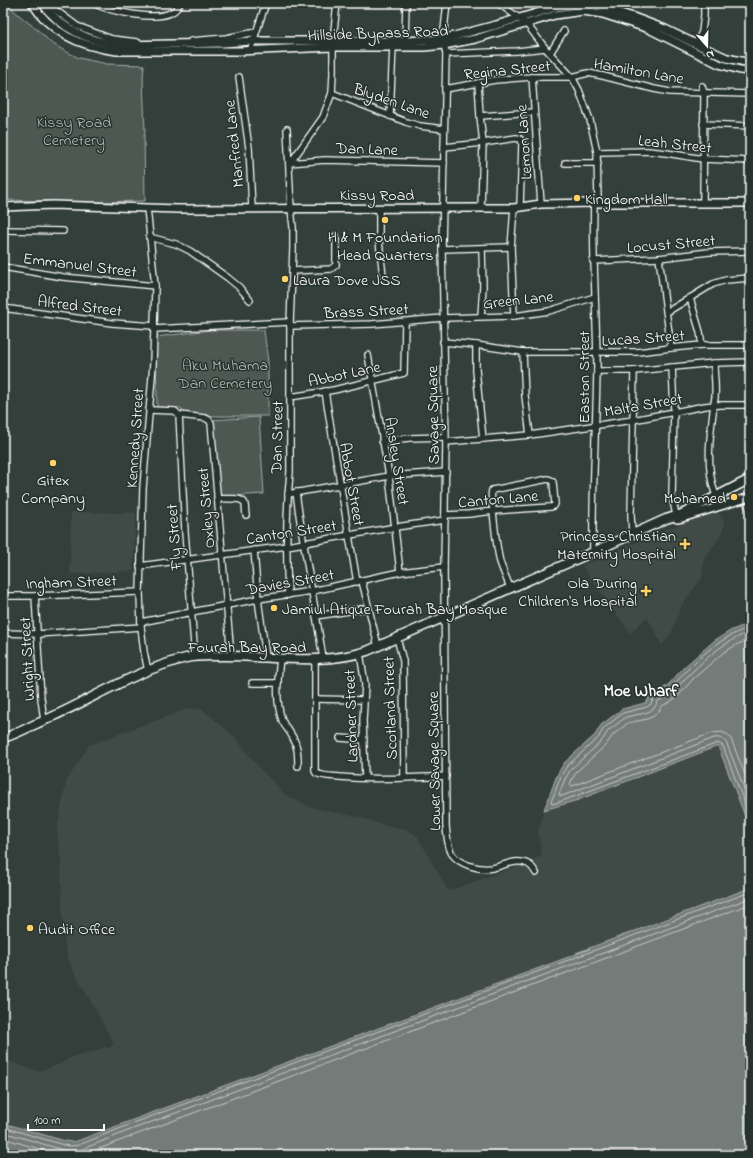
<svg xmlns="http://www.w3.org/2000/svg" width="753" height="1158" viewBox="0 0 753 1158" font-family="'Indie Flower',sans-serif">
	<rect width="100%" height="100%" fill="#333f3a"/>
	<filter id="ink" filterUnits="userSpaceOnUse"><feTurbulence type="fractalNoise" baseFrequency=".025" numOctaves="2"/><feDisplacementMap in="SourceGraphic" scale="8" xChannelSelector="R" yChannelSelector="G"/><feConvolveMatrix kernelMatrix="1 2 1 2 8 2 1 2 1" color-interpolation-filters="sRGB"/></filter>
	<g filter="url(#ink)">
		<g fill="#404c47">
			<polygon points="718,511 725,524 718,540 704,558 702,578 682,604 671,634 662,645 647,617 630,633 582,566 669,528"/>
			<polygon points="71,512 136,513 133,571 70,574"/>
			<polygon points="187,709 202,709 234,736 259,768 286,795 310,807 362,818 387,826 407,829 418,837 448,891 516,867 542,856 538,832 544,810 578,800 719,746 750,829 750,888 589,948 602,944 130,1121 77,1141 71,1142 65,1141 3,1123 3,1059 31,1069 40,1071 60,1064 68,1059 75,1056 98,1050 106,1046 108,1049 111,1047 114,1043 72,968 67,955 65,943 62,906 61,864 57,831 66,782 89,745"/>
		</g>
		<g fill="#4d5853" stroke="#a6aca9">
			<polygon points="3,3 6,3 20,16 39,31 50,42 63,50 79,58 107,64 144,65 143,78 145,132 144,136 145,201 92,202 3,200"/>
			<polygon points="210,330 264,330 268,362 268,416 217,416 185,414 181,408 157,407 156,337"/>
			<polygon points="259,417 264,494 216,497 211,420"/>
		</g>
		<g fill="#737b78" stroke="#abb0ae">
			<polygon points="750,623 750,829 718,746 578,800 544,810 557,775 564,763 595,735 601,725 622,709 645,703 647,702 650,695 653,693 661,690 669,684 684,667 715,640 732,630"/>
			<polygon points="750,888 750,1155 3,1155 3,1123 65,1141 71,1142 77,1141 130,1121 590,949 576,953"/>
		</g>
		<g fill="none" stroke-linecap="round" stroke-linejoin="round">
			<g stroke="#c7cac9" stroke-width="1">
				<path d="M750,627c-25,9 -45,24 -63,43 -8,8 -13,16 -22,22 -3,2 -8,3 -11,5l-3,7 -4,3 -24,6 -19,15 -6,10 -31,28 -6,10 -10,26 2,2 9,-3 156,-58 5,3 27,72"/>
				<path d="M750,632c-23,8 -42,24 -59,41 -12,11 -17,21 -33,28l-3,6 -5,4 -5,2 -19,4 -18,14 -7,11 -30,27 -6,10 -6,15 1,2h2l152,-58c6,-1 10,1 13,6l23,60"/>
				<polyline points="750,639 738,644 724,652 694,678 678,696 670,702 662,706 659,711 654,716 647,719 628,723 613,735 605,746 576,772 570,784 571,786 572,786 712,733 722,732 728,735 731,739 750,787"/>
				<polyline points="3,1127 64,1145 71,1146 79,1145 131,1124 750,892"/>
				<polyline points="3,1132 63,1150 71,1151 80,1150 133,1129 750,898"/>
				<polyline points="3,1138 59,1155"/>
				<polyline points="83,1155 135,1135 750,904"/>
			</g>
			<polyline stroke="#abb0ae" stroke-width="1.5" points="741,501 750,515"/>
			<defs>
				<g id="street">
					<polyline points="48,3 50,6 77,26 112,39 137,42"/>
					<path d="M93,3c16,8 63,19 79,9 4,-2 6,-5 8,-9"/>
					<path d="M447,3l-4,36 3,15 -4,195 4,193 -2,125 2,259c1,9 1,20 6,28 8,11 27,16 40,14 11,-2 25,-10 36,-4 4,2 6,6 8,9"/>
					<polyline points="498,3 526,23 545,48 572,77 579,90 590,120 597,152 598,203"/>
					<polyline points="191,41 226,38 256,32"/>
					<polyline points="405,41 406,3"/>
					<polyline points="696,44 702,32 704,15 704,3"/>
					<polyline points="250,51 266,3"/>
					<polyline points="550,53 564,31"/>
					<polyline points="446,54 517,51 545,48"/>
					<polyline points="239,77 249,148 252,208"/>
					<polyline points="532,77 541,204"/>
					<polyline points="478,83 480,116 483,143 481,208"/>
					<polyline points="702,86 704,93 703,203"/>
					<polyline points="445,89 495,80 532,77 572,77 588,73 603,76 654,89 670,92 750,94"/>
					<polyline points="332,93 406,122 420,126 444,129"/>
					<polyline points="390,116 393,46"/>
					<polyline points="480,116 534,112"/>
					<polyline points="703,124 750,126"/>
					<path d="M287,129l4,80 2,18v22l-3,73v150c-4,41 -4,82 -2,123"/>
					<polyline points="444,147 483,143 516,138 520,139 522,142 520,207"/>
					<polyline points="597,152 648,151 666,153 703,159 750,161"/>
					<polyline points="291,162 323,117 332,93 333,74 333,40 337,3"/>
					<polyline points="289,163 325,160 444,163"/>
					<polyline points="565,163 598,163"/>
					<polyline points="147,208 155,286 154,329 153,364 143,488 140,592 141,627 144,652 148,671"/>
					<polyline points="379,208 379,241 383,276"/>
					<polyline points="3,230 63,231"/>
					<polyline points="149,237 176,244 190,251 228,278 239,287 250,300"/>
					<polyline points="442,249 511,247"/>
					<polyline points="659,258 671,348"/>
					<polyline points="593,261 659,258 709,252 750,251"/>
					<polyline points="3,267 63,277 155,286"/>
					<polyline points="292,271 331,269 336,265 336,236"/>
					<polyline points="690,298 700,332 702,345"/>
					<polyline points="3,308 112,323 154,326"/>
					<polyline points="667,312 713,284 726,280 750,278"/>
					<polyline points="481,316 483,286 482,249"/>
					<polyline points="514,316 511,247 514,208"/>
					<polyline points="290,326 372,324 443,318 514,316 549,311 595,297"/>
					<polyline points="154,329 290,322"/>
					<polyline points="443,342 476,345 523,352 637,352 671,348 702,345 750,345"/>
					<polyline points="476,345 476,370 483,439"/>
					<polyline points="523,352 525,396 530,435"/>
					<polyline points="368,355 389,476 400,572"/>
					<path d="M714,363c0,11 2,23 1,34 -4,32 -11,68 1,99"/>
					<polyline points="672,367 674,411 672,496 676,515"/>
					<polyline points="597,371 634,371 714,363 750,362"/>
					<path d="M325,391c10,64 21,127 32,191"/>
					<polyline points="290,397 334,390 404,373 405,321"/>
					<polyline points="149,410 175,411 179,415 205,418 209,420 211,423 231,656"/>
					<polyline points="179,415 185,532 195,657"/>
					<polyline points="382,441 409,438 445,437"/>
					<polyline points="446,442 530,435 633,420 705,406 714,405 750,405"/>
					<path d="M296,492c7,56 19,111 27,167"/>
					<polyline points="288,494 389,476 446,472"/>
					<path d="M217,499c6,0 23,-2 27,3 2,3 1,9 2,13"/>
					<path d="M445,515l24,-1 24,-3 58,-4 3,-1 1,-2 -2,-22 -2,-2 -3,-1 -56,11c-2,7 1,15 1,22 2,17 3,33 7,50 3,9 7,17 10,26"/>
					<polyline points="632,534 631,515 634,371"/>
					<polyline points="254,550 258,599 266,657"/>
					<path d="M593,552c-1,-61 3,-121 4,-182 0,-56 -5,-111 -3,-167"/>
					<polyline points="140,566 287,546 396,527 445,520"/>
					<polyline points="362,581 378,646"/>
					<polyline points="3,596 35,596 140,592"/>
					<polyline points="35,596 41,698 44,721"/>
					<polyline points="316,616 368,608"/>
					<polyline points="141,622 258,599 312,591 400,572 444,567"/>
					<polyline points="3,633 37,634 141,627"/>
					<polyline points="397,638 403,661 404,778"/>
					<polyline points="360,653 365,684 363,721 365,778"/>
					<path d="M280,658c-2,20 -5,42 2,62 2,6 7,10 10,16 6,9 6,20 6,30"/>
					<path d="M315,659v112l1,2c8,4 16,3 24,4 36,3 71,1 106,-1"/>
					<polyline points="252,683 278,683"/>
					<polyline points="315,699 363,700"/>
					<polyline points="340,738 364,740"/>
				</g>
				<g id="secondary">
					<path d="M32,3c19,31 50,44 85,48h122l94,-4h91l20,-2 31,-6 80,-24 28,-4 20,3 46,15 70,35 21,6 10,1"/>
					<path d="M42,3c18,26 48,39 79,42l102,-2 30,-2h152l38,-2 53,-14 61,-18 24,-3 18,2 34,11 32,12 31,15 31,14 23,5"/>
					<polyline points="3,207 53,205 178,209 481,208 514,208 541,204 594,203 750,203"/>
					<polyline points="676,517 677,519 682,518 727,504 750,497"/>
				</g>
				<g id="primary">
					<polyline points="679,517 682,514 750,479"/>
					<path d="M3,738c11,-3 22,-9 33,-14 50,-21 97,-53 150,-66 13,-3 26,-2 39,-2 47,0 96,10 142,-5l226,-99 73,-33 16,-5"/>
				</g>
			</defs>
			<use href="#street" stroke="#fff" stroke-width="8"/>
			<use href="#secondary" stroke="#fff" stroke-width="10"/>
			<use href="#primary" stroke="#fff" stroke-width="11"/>
			<use href="#street" stroke="#26332d" stroke-width="5.5"/>
			<use href="#secondary" stroke="#26332d" stroke-width="7"/>
			<use href="#primary" stroke="#26332d" stroke-width="8"/>
		</g>
	</g>
	<g fill="#ffd166" stroke="#26332d" stroke-width="1.5">
		<circle cx="577" cy="198" r="4"/>
		<circle cx="385" cy="220" r="4"/>
		<circle cx="285" cy="279" r="4"/>
		<circle cx="53" cy="463" r="4"/>
		<circle cx="734" cy="497" r="4"/>
		<path d="M683 538h4v4h4v4h-4v4h-4v-4h-4v-4h4z"/>
		<path d="M644 585h4v4h4v4h-4v4h-4v-4h-4v-4h4z"/>
		<circle cx="274" cy="608" r="4"/>
		<circle cx="30" cy="928" r="4"/>
	</g>
	<g text-anchor="middle" stroke-width="3" stroke-linejoin="round" paint-order="stroke">
		<g font-size="16" fill="#fff" stroke="#26332d">
			<text transform="translate(378 32) rotate(-2)" y="6">Hillside Bypass Road</text>
			<text transform="translate(507 69) rotate(-6)" y="6">Regina Street</text>
			<text transform="translate(639 70) rotate(10)" y="6">Hamilton Lane</text>
			<text transform="translate(392 100) rotate(19)" y="6">Blyden Lane</text>
			<text transform="translate(523 142) rotate(-94)" y="6">Lemon Lane</text>
			<text transform="translate(675 143) rotate(6)" y="6">Leah Street</text>
			<text transform="translate(233 144) rotate(-96)" y="6">Manfred Lane</text>
			<text transform="translate(367 148) rotate(2)" y="6">Dan Lane</text>
			<text x="377" y="200">Kissy Road</text>
			<text transform="translate(671 243) rotate(-5)" y="6">Locust Street</text>
			<text transform="translate(80 264) rotate(7)" y="6">Emmanuel Street</text>
			<text transform="translate(518 299) rotate(-6)" y="6">Green Lane</text>
			<text transform="translate(80 305) rotate(7)" y="6">Alfred Street</text>
			<text transform="translate(366 310) rotate(-3)" y="6">Brass Street</text>
			<text transform="translate(643 337) rotate(-4)" y="6">Lucas Street</text>
			<text transform="translate(344 373) rotate(-12)" y="6">Abbot Lane</text>
			<text transform="translate(583 377) rotate(-90)" y="6">Easton Street</text>
			<text transform="translate(643 404) rotate(-10)" y="6">Malta Street</text>
			<text transform="translate(432 415) rotate(-91)" y="6">Savage Square</text>
			<text transform="translate(276 437) rotate(-89)" y="6">Dan Street</text>
			<text transform="translate(134 438) rotate(-86)" y="6">Kennedy Street</text>
			<text transform="translate(398 461) rotate(81)" y="6">Ansley Street</text>
			<text transform="translate(353 484) rotate(80)" y="6">Abbot Street</text>
			<text transform="translate(498 498) rotate(-5)" y="6">Canton Lane</text>
			<text transform="translate(205 508) rotate(-95)" y="6">Oxley Street</text>
			<text transform="translate(291 531) rotate(-9)" y="6">Canton Street</text>
			<text transform="translate(173 537) rotate(-94)" y="6">Fly Street</text>
			<text transform="translate(71 581) rotate(-2)" y="6">Ingham Street</text>
			<text transform="translate(290 581) rotate(-10)" y="6">Davies Street</text>
			<text x="247" y="652">Fourah Bay Road</text>
			<text transform="translate(26 659) rotate(-93)" y="6">Wright Street</text>
			<text transform="translate(389 708) rotate(-92)" y="6">Scotland Street</text>
			<text transform="translate(350 716) rotate(-92)" y="6">Lardner Street</text>
			<text transform="translate(433 761) rotate(-91)" y="6">Lower Savage Square</text>
		</g>
		<g font-size="16" fill="#b8bcba" stroke="#26332d">
			<text x="74" y="127">Kissy Road<tspan x="74" dy="18">Cemetery</tspan></text>
			<text x="225" y="370">Aku Muhama<tspan x="225" dy="18">Dan Cemetery</tspan></text>
		</g>
		<g font-size="16" fill="#fff" stroke="#26332d" text-anchor="start">
			<text x="585" y="204">Kingdom Hall</text>
			<text x="385" y="242" text-anchor="middle">H &amp; M Foundation<tspan x="385" dy="18">Head Quarters</tspan></text>
			<text x="293" y="285">Laura Dove JSS</text>
			<text x="53" y="485" text-anchor="middle">Gitex<tspan x="53" dy="18">Company</tspan></text>
			<text x="726" y="503" text-anchor="end">Mohamed</text>
			<text x="676" y="541" text-anchor="end">Princess Christian<tspan x="676" dy="18">Maternity Hospital</tspan></text>
			<text x="637" y="588" text-anchor="end">Ola During<tspan x="637" dy="18">Children's Hospital</tspan></text>
			<text x="282" y="614">Jamiul Atique Fourah Bay Mosque</text>
			<text x="38" y="934">Audit Office</text>
		</g>
		<g font-size="17" font-weight="bold" fill="#fff" stroke="#26332d">
			<text x="641" y="696">Moe Wharf</text>
		</g>
	</g>
	<rect width="753" height="1158" fill="none" stroke="#26332d" stroke-width="16"/>
	<rect x="8" y="8" width="737" height="1142" fill="none" stroke="#fff" stroke-width="1.5" filter="url(#ink)"/>
	<g transform="translate(707 46) rotate(160)" stroke="#26332d" stroke-width="3" paint-order="stroke">
	<path d="M0-3L7 15L0 10L-7 15Z" fill="#ffffff"/>
	<text y="-6" font-size="11" font-weight="bold" text-anchor="middle" fill="#ffffff">N</text>
	</g>
	<path d="M28 1124v6h76v-6" fill="none" stroke="#ffffff" stroke-width="2"/>
	<text x="34" y="1124" font-size="12" fill="#ffffff" stroke="#26332d" stroke-width="3" paint-order="stroke">100 m</text>
</svg>
